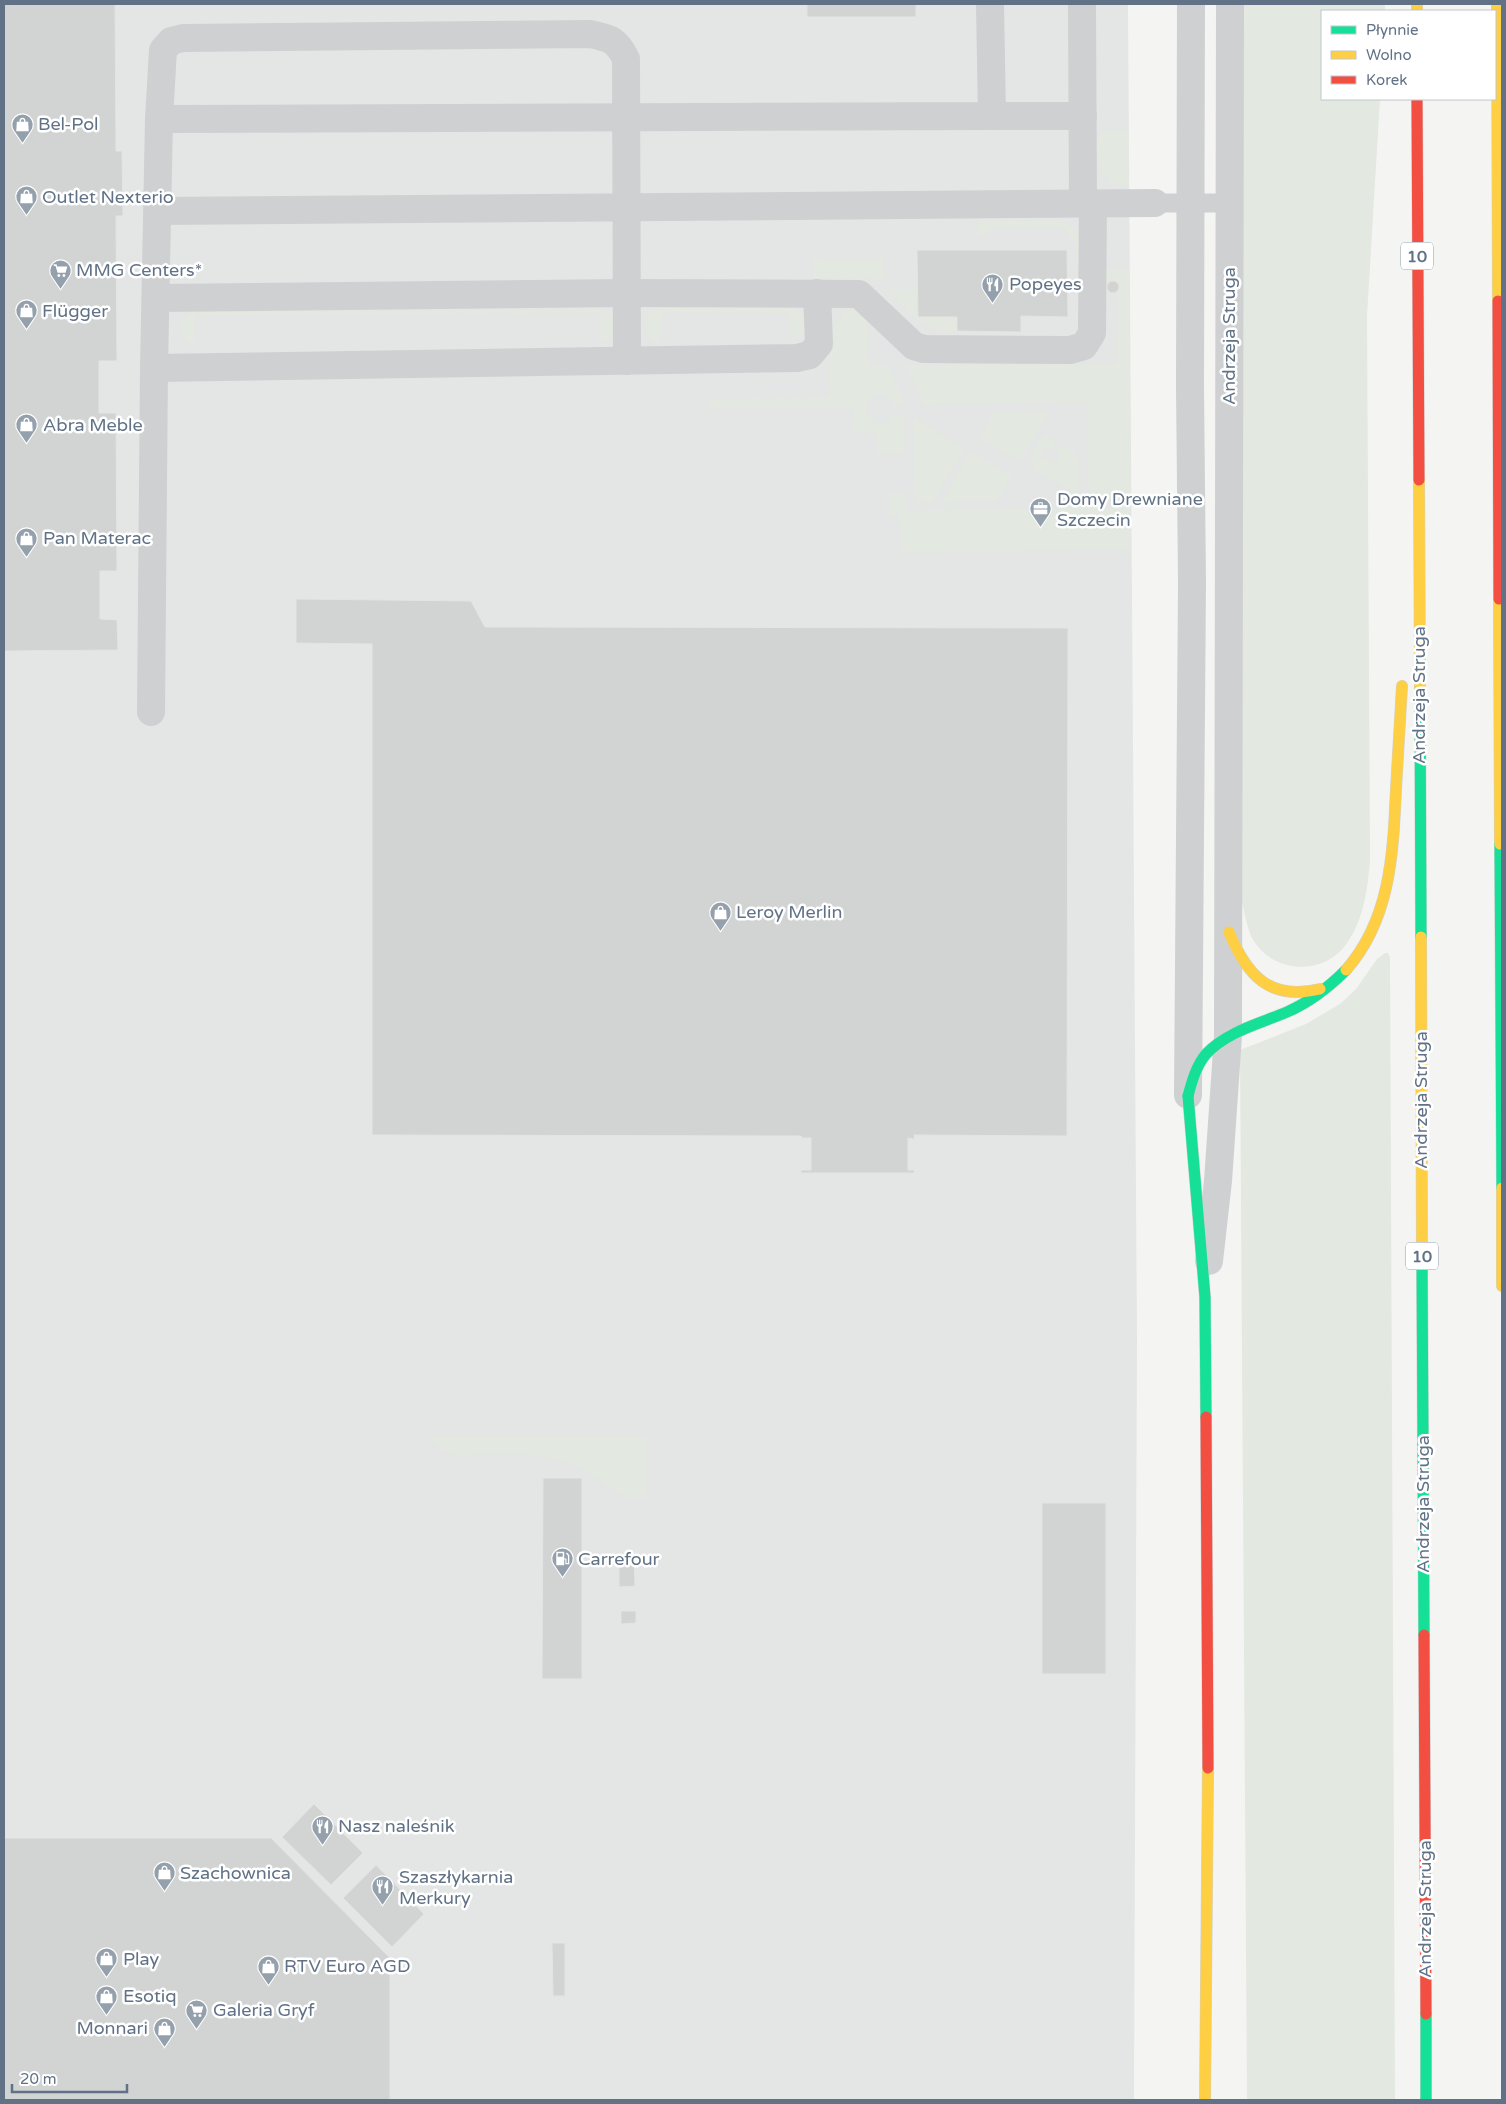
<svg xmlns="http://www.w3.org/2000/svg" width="1506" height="2104" viewBox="0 0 1506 2104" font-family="'Varela Round',sans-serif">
	<rect width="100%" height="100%" fill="#f4f5f2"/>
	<polygon fill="#e4e6e5" points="4,4 1128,4 1137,1337 1134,2100 4,2100"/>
	<g fill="#e3e8e0">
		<path d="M1242,4h143v7h-63v88h58l-13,217 3,543c-2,28 -6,60 -23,84 -23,34 -75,31 -95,-5 -6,-12 -8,-30 -12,-44z"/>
		<path d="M1128,130l1,56 -12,-2 -14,-9c-5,-12 -8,-33 -1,-44z"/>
		<path d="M1058,220l8,3 12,11 4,24h-6c0,-15 -3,-26 -19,-31l-67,1v6l-13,1 1,-14z"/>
		<polygon points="814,259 883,260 883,279 814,278"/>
		<polygon points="1104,269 1129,269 1131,499 1089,499 1087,401 925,405 906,365 1117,364 1118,298 1104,291"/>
		<path d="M886,289h32l39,28v14c-38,0 -46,-18 -71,-42z"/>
		<polygon points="660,308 793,308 803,315 806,327 801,337 794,340 790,336 789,313 661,312 661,336 659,340 652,340 645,329 646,317"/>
		<path d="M601,310c14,5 18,22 6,31l-3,1 -4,-4 1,-25 -406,2 -1,27 -4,1c-13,-8 -10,-28 5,-31z"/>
		<path d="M854,310c20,8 14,37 14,55h19l18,39h-10l-9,-9h-12l-8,8v11l9,9 12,-1 7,-7h10l1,39 -28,1 -1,-22 -23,-1 1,-25h-145v-8l120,-1 2,-57c3,-13 7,-31 23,-31z"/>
		<polygon points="1049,411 1020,461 980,437 994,412"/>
		<polygon points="914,418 964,448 933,502 915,503"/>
		<polygon points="1044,434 1056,441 1051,449 1046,447 1041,456 1055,464 1061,455 1055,451 1060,444 1078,455 1079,495 1032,468 1035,463 1029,459"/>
		<polygon points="971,451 1012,476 997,501 941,503"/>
		<polygon points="889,494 905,494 907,511 1130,507 1130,549 901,553 900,515 889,515"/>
		<polygon points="1385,953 1388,953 1390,958 1395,2100 1247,2100 1240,1050 1306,1024 1340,1004 1356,989 1377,959"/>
		<path d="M647,1437v53l-1,7 -11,4c-22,-7 -39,-26 -60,-36 -35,-16 -84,-10 -123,-10 -8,-4 -16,-8 -20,-17z"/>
	</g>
	<g fill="#d2d3d3" stroke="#e4e4e2">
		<polygon points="4,4 115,4 116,151 122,151 123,216 116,216 117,361 99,361 99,413 116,413 117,571 100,571 100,619 117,620 118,650 4,651"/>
		<rect x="807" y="4" width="109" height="13"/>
		<polygon points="917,250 1067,250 1068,317 1021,316 1021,332 957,331 957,317 918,317"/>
		<circle cx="1113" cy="287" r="6"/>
		<polygon points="296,599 471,601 485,627 1068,628 1067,1136 914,1135 915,1139 908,1138 908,1170 915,1170 914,1173 801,1173 801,1170 811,1170 811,1138 802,1138 801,1136 372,1135 372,644 296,643"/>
		<polygon points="543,1478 582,1478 582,1679 542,1679"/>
		<rect x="1042" y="1503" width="64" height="171"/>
		<polygon points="619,1556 634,1556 635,1586 619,1587"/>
		<polygon points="621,1611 636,1611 636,1623 621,1624"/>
		<polygon points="314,1804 363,1853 331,1885 282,1837"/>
		<polygon points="4,1838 271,1838 390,1958 390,2100 4,2100"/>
		<polygon points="376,1865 424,1914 392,1947 343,1898"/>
		<polygon points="552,1943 565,1943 565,1996 553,1996"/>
	</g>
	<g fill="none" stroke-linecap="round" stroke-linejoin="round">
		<defs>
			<g id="fast">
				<polyline points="1420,689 1421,937"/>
				<polyline points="1500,844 1502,1188"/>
				<polyline points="1188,1096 1205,1297 1206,1417"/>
				<path d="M1188,1096c4,-15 8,-30 18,-42 22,-23 53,-30 81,-42 23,-10 42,-25 59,-42"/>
				<polyline points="1422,1259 1424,1635"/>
				<polyline points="1426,2014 1426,2100"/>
			</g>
			<g id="slow">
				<polyline points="1417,4 1417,11"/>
				<polyline points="1497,4 1498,301"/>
				<polyline points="1419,480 1420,689"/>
				<polyline points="1499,599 1500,844"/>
				<path d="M1229,932c18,44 41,69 91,57"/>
				<polyline points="1421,937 1422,1259"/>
				<path d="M1346,970c45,-51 47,-117 50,-181 2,-34 4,-69 6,-103"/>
				<polyline points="1502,1188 1502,1286"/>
				<polyline points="1205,2100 1208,1768"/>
			</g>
			<g id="jam">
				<polyline points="1417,99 1419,480"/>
				<polyline points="1498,301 1499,599"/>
				<polyline points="1206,1417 1208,1768"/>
				<polyline points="1424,1635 1426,2014"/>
			</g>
		</defs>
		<use href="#fast" stroke="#d0d2d3" stroke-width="12"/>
		<use href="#slow" stroke="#d0d2d3" stroke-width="12"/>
		<use href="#jam" stroke="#d0d2d3" stroke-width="12"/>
		<polyline stroke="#cfd0d1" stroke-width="19" points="1155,203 1228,203"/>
		<g stroke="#cfd0d1" stroke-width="28">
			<polyline points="1082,4 1083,204"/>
			<polyline points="992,116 1083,116"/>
			<path d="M159,119l4,-69 8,-9 12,-3 407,-4c20,4 27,6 36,25l1,302"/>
			<polyline points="158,211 1155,203"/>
			<polyline points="156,298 626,293 859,294 914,346 924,349 1070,350 1084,346 1092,333 1093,203"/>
			<polyline points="154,368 797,358 810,355 819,344 817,293"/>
			<polyline points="151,712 154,368 159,119 992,116 990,4"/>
			<polyline points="1188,1095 1192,583 1190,388 1191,4"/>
			<polyline points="1209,1261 1218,1181 1228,1036 1230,4"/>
		</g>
		<use href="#fast" stroke="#16e098" stroke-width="11"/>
		<use href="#slow" stroke="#ffcf43" stroke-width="11"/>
		<use href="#jam" stroke="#f24e42" stroke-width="11"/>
	</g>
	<defs>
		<symbol id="shop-pin" viewBox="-11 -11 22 30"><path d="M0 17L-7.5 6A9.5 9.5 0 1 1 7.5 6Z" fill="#94a0ac" stroke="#fff"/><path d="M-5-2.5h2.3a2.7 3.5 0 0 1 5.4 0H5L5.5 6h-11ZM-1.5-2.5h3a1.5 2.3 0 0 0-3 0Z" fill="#fff"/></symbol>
		<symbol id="supermarket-pin" viewBox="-11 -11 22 30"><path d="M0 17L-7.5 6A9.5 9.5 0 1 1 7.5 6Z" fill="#94a0ac" stroke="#fff"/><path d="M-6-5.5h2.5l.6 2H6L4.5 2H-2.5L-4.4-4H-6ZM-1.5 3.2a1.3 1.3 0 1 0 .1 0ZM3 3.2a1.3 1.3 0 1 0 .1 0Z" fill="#fff"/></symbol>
		<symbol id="restaurant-pin" viewBox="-11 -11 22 30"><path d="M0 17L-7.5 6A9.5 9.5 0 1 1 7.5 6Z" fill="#94a0ac" stroke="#fff"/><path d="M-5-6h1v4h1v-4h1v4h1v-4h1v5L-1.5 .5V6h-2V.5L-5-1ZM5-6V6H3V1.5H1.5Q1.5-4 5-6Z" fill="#fff"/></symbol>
		<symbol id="office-pin" viewBox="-11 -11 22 30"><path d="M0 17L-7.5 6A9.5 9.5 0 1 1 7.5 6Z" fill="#94a0ac" stroke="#fff"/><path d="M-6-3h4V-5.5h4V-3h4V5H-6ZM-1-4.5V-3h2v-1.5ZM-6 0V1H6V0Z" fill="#fff"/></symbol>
		<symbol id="fuel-pin" viewBox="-11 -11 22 30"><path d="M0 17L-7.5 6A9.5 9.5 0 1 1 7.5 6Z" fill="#94a0ac" stroke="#fff"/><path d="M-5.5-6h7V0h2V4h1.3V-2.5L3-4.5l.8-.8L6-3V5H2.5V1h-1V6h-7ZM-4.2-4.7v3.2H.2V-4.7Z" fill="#fff"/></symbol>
	</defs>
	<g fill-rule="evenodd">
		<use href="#shop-pin" x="10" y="112" width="25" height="34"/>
		<use href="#shop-pin" x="14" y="184" width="25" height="34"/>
		<use href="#supermarket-pin" x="48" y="258" width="25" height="34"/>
		<use href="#restaurant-pin" x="980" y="272" width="25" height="34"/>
		<use href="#shop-pin" x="14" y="298" width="25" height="34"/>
		<use href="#shop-pin" x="14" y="412" width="25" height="34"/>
		<use href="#office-pin" x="1028" y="496" width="25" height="34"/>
		<use href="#shop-pin" x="14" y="526" width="25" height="34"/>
		<use href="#shop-pin" x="708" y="900" width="25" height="34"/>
		<use href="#fuel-pin" x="550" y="1546" width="25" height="34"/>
		<use href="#restaurant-pin" x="310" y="1814" width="25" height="34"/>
		<use href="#shop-pin" x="152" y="1860" width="25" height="34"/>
		<use href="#restaurant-pin" x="370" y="1874" width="25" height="34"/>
		<use href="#shop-pin" x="94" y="1946" width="25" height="34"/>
		<use href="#shop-pin" x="256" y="1954" width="25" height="34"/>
		<use href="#shop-pin" x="94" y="1984" width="25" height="34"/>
		<use href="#supermarket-pin" x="184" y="1998" width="25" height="34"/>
		<use href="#shop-pin" x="152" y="2016" width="25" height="34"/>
	</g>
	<g text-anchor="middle" stroke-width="5" stroke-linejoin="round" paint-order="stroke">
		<g fill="#fff" stroke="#909caa" stroke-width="1">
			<rect x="1401" y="242.5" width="32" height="27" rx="4"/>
			<rect x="1406" y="1242.5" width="32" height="27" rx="4"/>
		</g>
		<g font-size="16" font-weight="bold" fill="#617286">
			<text x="1417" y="262">10</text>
			<text x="1422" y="1262">10</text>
		</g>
		<g font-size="18" fill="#617286" stroke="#fff" text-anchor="start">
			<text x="38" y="130">Bel-Pol</text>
			<text x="42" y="203">Outlet Nexterio</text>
			<text x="76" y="276">MMG Centers*</text>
			<text x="1009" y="290">Popeyes</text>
			<text x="42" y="317">Flügger</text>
			<text x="43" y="431">Abra Meble</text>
			<text x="1057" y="505">Domy Drewniane<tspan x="1057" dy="21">Szczecin</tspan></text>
			<text x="43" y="544">Pan Materac</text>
			<text x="736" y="918">Leroy Merlin</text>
			<text x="578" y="1565">Carrefour</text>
			<text x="338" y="1832">Nasz naleśnik</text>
			<text x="180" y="1879">Szachownica</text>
			<text x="399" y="1883">Szaszłykarnia<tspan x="399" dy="21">Merkury</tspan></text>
			<text x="123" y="1965">Play</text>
			<text x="284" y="1972">RTV Euro AGD</text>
			<text x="123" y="2002">Esotiq</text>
			<text x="213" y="2016">Galeria Gryf</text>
			<text x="148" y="2034" text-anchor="end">Monnari</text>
		</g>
		<g font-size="18" fill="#617286" stroke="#fff">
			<text transform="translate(1229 336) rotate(-90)" y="6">Andrzeja Struga</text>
			<text transform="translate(1419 695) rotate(-90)" y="6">Andrzeja Struga</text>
			<text transform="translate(1421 1100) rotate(-90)" y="6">Andrzeja Struga</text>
			<text transform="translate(1423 1504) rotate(-90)" y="6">Andrzeja Struga</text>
			<text transform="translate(1425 1909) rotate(-90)" y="6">Andrzeja Struga</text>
		</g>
	</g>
	<rect width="1506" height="2104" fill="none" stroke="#617286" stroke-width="10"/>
	<rect x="1321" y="10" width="175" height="90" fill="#ffffff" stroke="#c0c7cf"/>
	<rect x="1331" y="26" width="25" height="8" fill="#16e098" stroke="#c0c7cf"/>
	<text x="1366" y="35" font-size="15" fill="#617286">Płynnie</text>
	<rect x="1331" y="51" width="25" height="8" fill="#ffcf43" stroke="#c0c7cf"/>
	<text x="1366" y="60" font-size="15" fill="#617286">Wolno</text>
	<rect x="1331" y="76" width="25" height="8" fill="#f24e42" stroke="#c0c7cf"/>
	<text x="1366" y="85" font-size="15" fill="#617286">Korek</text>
	<path d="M12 2084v8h115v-8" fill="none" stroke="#617286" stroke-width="2.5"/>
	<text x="20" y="2084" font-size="15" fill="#617286" stroke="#ffffff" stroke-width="4" paint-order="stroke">20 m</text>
</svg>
